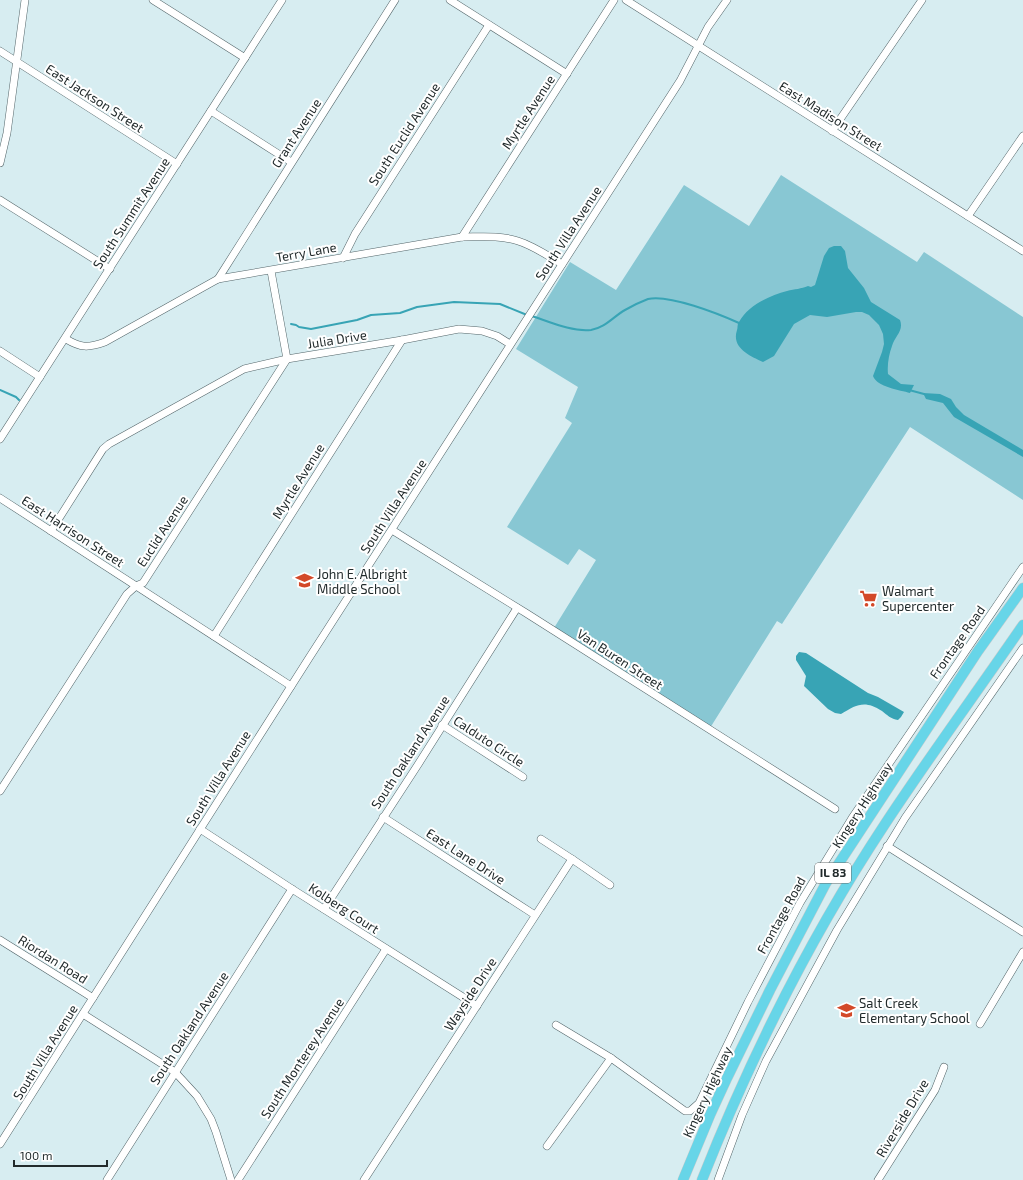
<svg xmlns="http://www.w3.org/2000/svg" width="1023" height="1180" viewBox="0 0 1023 1180" font-family="'Exo 2',sans-serif">
	<rect width="100%" height="100%" fill="#d7edf1"/>
	<polygon fill="#88c7d3" points="781,175 917,262 924,252 1023,317 1023,500 910,427 782,624 777,621 710,728 554,628 596,560 579,549 568,565 507,527 572,423 565,418 578,387 516,349 570,262 616,290 684,185 749,226"/>
	<g fill="#38a4b5">
		<path d="M834,246h7l4,5 3,17 16,20 7,14 29,18c4,11 -5,16 -8,26 -3,8 -5,19 -4,28l13,10 13,1 -4,8c-10,-3 -33,-6 -37,-17l9,-24 2,-8 -1,-10 -4,-9 -10,-10 -7,-3h-6l-29,5 -17,-2 -16,9 -20,32 -11,6c-13,-6 -32,-14 -26,-32 1,-2 0,-6 2,-8 9,-17 30,-26 48,-31 8,-2 14,-2 21,-5l3,1 4,-2 9,-29 5,-8z"/>
		<polygon points="923,393 940,394 951,399 956,407 964,415 1023,450 1023,457 954,417 943,403 926,399"/>
		<path d="M799,652l7,1 62,40 10,4 26,15 -3,5 -3,3c-7,-1 -11,-5 -16,-9 -17,-11 -25,-7 -41,3l-6,-1 -7,-4 -24,-23 2,-10 -10,-16v-4z"/>
	</g>
	<g fill="none" stroke-linecap="round" stroke-linejoin="round">
		<g stroke="#38a4b5" stroke-width="2">
			<path d="M532,316c18,6 40,16 59,14 14,-2 23,-14 34,-20 7,-4 15,-8 23,-11 21,-5 71,15 91,24"/>
			<polyline points="291,324 296,325 299,327 311,329 357,320 371,315 400,313 417,307 454,302 500,304 527,315"/>
			<polyline points="0,390 16,397 19,400"/>
			<polyline points="909,390 924,394"/>
		</g>
		<defs>
			<g id="minor">
				<polyline points="153,0 245,58"/>
				<polyline points="450,0 567,74"/>
				<polyline points="626,0 1023,251"/>
				<polyline points="0,51 177,164"/>
				<polyline points="211,111 291,162"/>
				<polyline points="832,131 922,0"/>
				<polyline points="0,163 7,133 25,0"/>
				<polyline points="0,200 110,269"/>
				<polyline points="968,216 1023,136"/>
				<polyline points="462,237 614,0"/>
				<polyline points="343,258 355,234 489,25"/>
				<polyline points="218,279 395,0"/>
				<path d="M66,339c15,9 22,9 39,3l113,-63 244,-42c18,0 38,-2 56,4 16,5 30,15 44,23"/>
				<polyline points="0,351 40,377"/>
				<polyline points="0,439 282,0"/>
				<polyline points="0,498 291,686"/>
				<polyline points="392,530 526,613 835,809"/>
				<polyline points="51,531 103,449 109,444 244,369 287,359 402,340 459,329 482,331 497,336 510,344"/>
				<polyline points="214,636 402,340"/>
				<polyline points="442,725 523,777"/>
				<polyline points="0,791 127,594 136,586 143,583 287,359 271,271"/>
				<polyline points="383,817 535,915"/>
				<polyline points="200,829 292,889 477,1006"/>
				<polyline points="541,839 572,859"/>
				<polyline points="887,846 1023,932"/>
				<polyline points="324,909 419,763 517,608"/>
				<polyline points="0,940 93,998"/>
				<polyline points="83,1014 175,1072 197,1096 211,1119 216,1132 231,1180"/>
				<polyline points="980,1024 1023,952"/>
				<polyline points="556,1025 611,1058 685,1111 690,1111 699,1103 748,1002 800,903 852,818 1023,567"/>
				<polyline points="0,1144 309,658 680,81 708,27 727,0"/>
				<polyline points="547,1146 611,1058"/>
				<polyline points="107,1180 292,889"/>
				<polyline points="238,1180 386,949"/>
				<polyline points="364,1180 572,859 610,885"/>
				<polyline points="718,1180 742,1115 766,1061 837,930 905,818 1023,648"/>
				<polyline points="878,1180 935,1090 944,1067"/>
			</g>
			<g id="highway">
				<polyline points="683,1180 710,1115 727,1078 770,990 826,883 978,651 1023,588"/>
				<path d="M702,1180c49,-124 109,-244 183,-356 44,-67 92,-132 138,-199"/>
			</g>
		</defs>
		<use href="#minor" stroke="#536569" stroke-width="8"/>
		<use href="#highway" stroke="#cacccc" stroke-width="11"/>
		<use href="#minor" stroke="#fff" stroke-width="7"/>
		<use href="#highway" stroke="#67d5e8" stroke-width="10"/>
	</g>
	<defs>
		<symbol id="school-bare" viewBox="-9 -9 18 18"><path d="M0-5L7-2L0 1L-7-2ZM-4 1L0 2.5L4 1V4Q0 6-4 4Z" fill="#d34929" stroke="#fff" stroke-width="2.5" paint-order="stroke"/></symbol>
		<symbol id="supermarket-bare" viewBox="-9 -9 18 18"><path d="M-6-5.5h2.5l.6 2H6L4.5 2H-2.5L-4.4-4H-6ZM-1.5 3.2a1.3 1.3 0 1 0 .1 0ZM3 3.2a1.3 1.3 0 1 0 .1 0Z" fill="#d34929" stroke="#fff" stroke-width="2.5" paint-order="stroke"/></symbol>
	</defs>
	<g fill-rule="evenodd">
		<use href="#school-bare" x="292" y="568" width="25" height="25"/>
		<use href="#supermarket-bare" x="856" y="586" width="25" height="25"/>
		<use href="#school-bare" x="834" y="998" width="25" height="25"/>
	</g>
	<g text-anchor="middle" stroke-width="4" stroke-linejoin="round" paint-order="stroke">
		<rect fill="#fff" stroke="#646b6b" stroke-width="1" x="815" y="863" width="36" height="20" rx="3"/>
		<g font-size="12" font-weight="bold" fill="#222b2c">
			<text x="833" y="877">IL 83</text>
		</g>
		<g font-size="13" fill="#222b2c" stroke="#fff">
			<text transform="translate(95 98) rotate(33)" y="5">East Jackson Street</text>
			<text transform="translate(528 112) rotate(-57)" y="5">Myrtle Avenue</text>
			<text transform="translate(831 116) rotate(32)" y="5">East Madison Street</text>
			<text transform="translate(296 133) rotate(-57)" y="5">Grant Avenue</text>
			<text transform="translate(404 134) rotate(-57)" y="5">South Euclid Avenue</text>
			<text transform="translate(131 213) rotate(-57)" y="5">South Summit Avenue</text>
			<text transform="translate(568 233) rotate(-57)" y="5">South Villa Avenue</text>
			<text transform="translate(306 252) rotate(-10)" y="5">Terry Lane</text>
			<text transform="translate(337 339) rotate(-9)" y="5">Julia Drive</text>
			<text transform="translate(298 481) rotate(-58)" y="5">Myrtle Avenue</text>
			<text transform="translate(393 506) rotate(-57)" y="5">South Villa Avenue</text>
			<text transform="translate(73 531) rotate(33)" y="5">East Harrison Street</text>
			<text transform="translate(162 531) rotate(-57)" y="5">Euclid Avenue</text>
			<text transform="translate(957 642) rotate(-55)" y="5">Frontage Road</text>
			<text transform="translate(620 659) rotate(33)" y="5">Van Buren Street</text>
			<text transform="translate(489 741) rotate(33)" y="5">Calduto Circle</text>
			<text transform="translate(410 752) rotate(-57)" y="5">South Oakland Avenue</text>
			<text transform="translate(218 778) rotate(-58)" y="5">South Villa Avenue</text>
			<text transform="translate(862 805) rotate(-57)" y="5">Kingery Highway</text>
			<text transform="translate(466 856) rotate(33)" y="5">East Lane Drive</text>
			<text transform="translate(344 908) rotate(33)" y="5">Kolberg Court</text>
			<text transform="translate(781 915) rotate(-61)" y="5">Frontage Road</text>
			<text transform="translate(53 959) rotate(32)" y="5">Riordan Road</text>
			<text transform="translate(470 994) rotate(-57)" y="5">Wayside Drive</text>
			<text transform="translate(189 1028) rotate(-57)" y="5">South Oakland Avenue</text>
			<text transform="translate(45 1052) rotate(-58)" y="5">South Villa Avenue</text>
			<text transform="translate(302 1058) rotate(-57)" y="5">South Monterey Avenue</text>
			<text transform="translate(707 1092) rotate(-65)" y="5">Kingery Highway</text>
			<text transform="translate(902 1118) rotate(-59)" y="5">Riverside Drive</text>
		</g>
		<g font-size="13" fill="#222b2c" stroke="#fff" text-anchor="start">
			<text x="317" y="579">John E. Albright<tspan x="317" dy="15">Middle School</tspan></text>
			<text x="882" y="596">Walmart<tspan x="882" dy="15">Supercenter</tspan></text>
			<text x="859" y="1008">Salt Creek<tspan x="859" dy="15">Elementary School</tspan></text>
		</g>
	</g>
	<path d="M14 1160v6h93v-6" fill="none" stroke="#222b2c" stroke-width="2"/>
	<text x="20" y="1160" font-size="12" fill="#222b2c" stroke="#ffffff" stroke-width="3" paint-order="stroke">100 m</text>
</svg>
